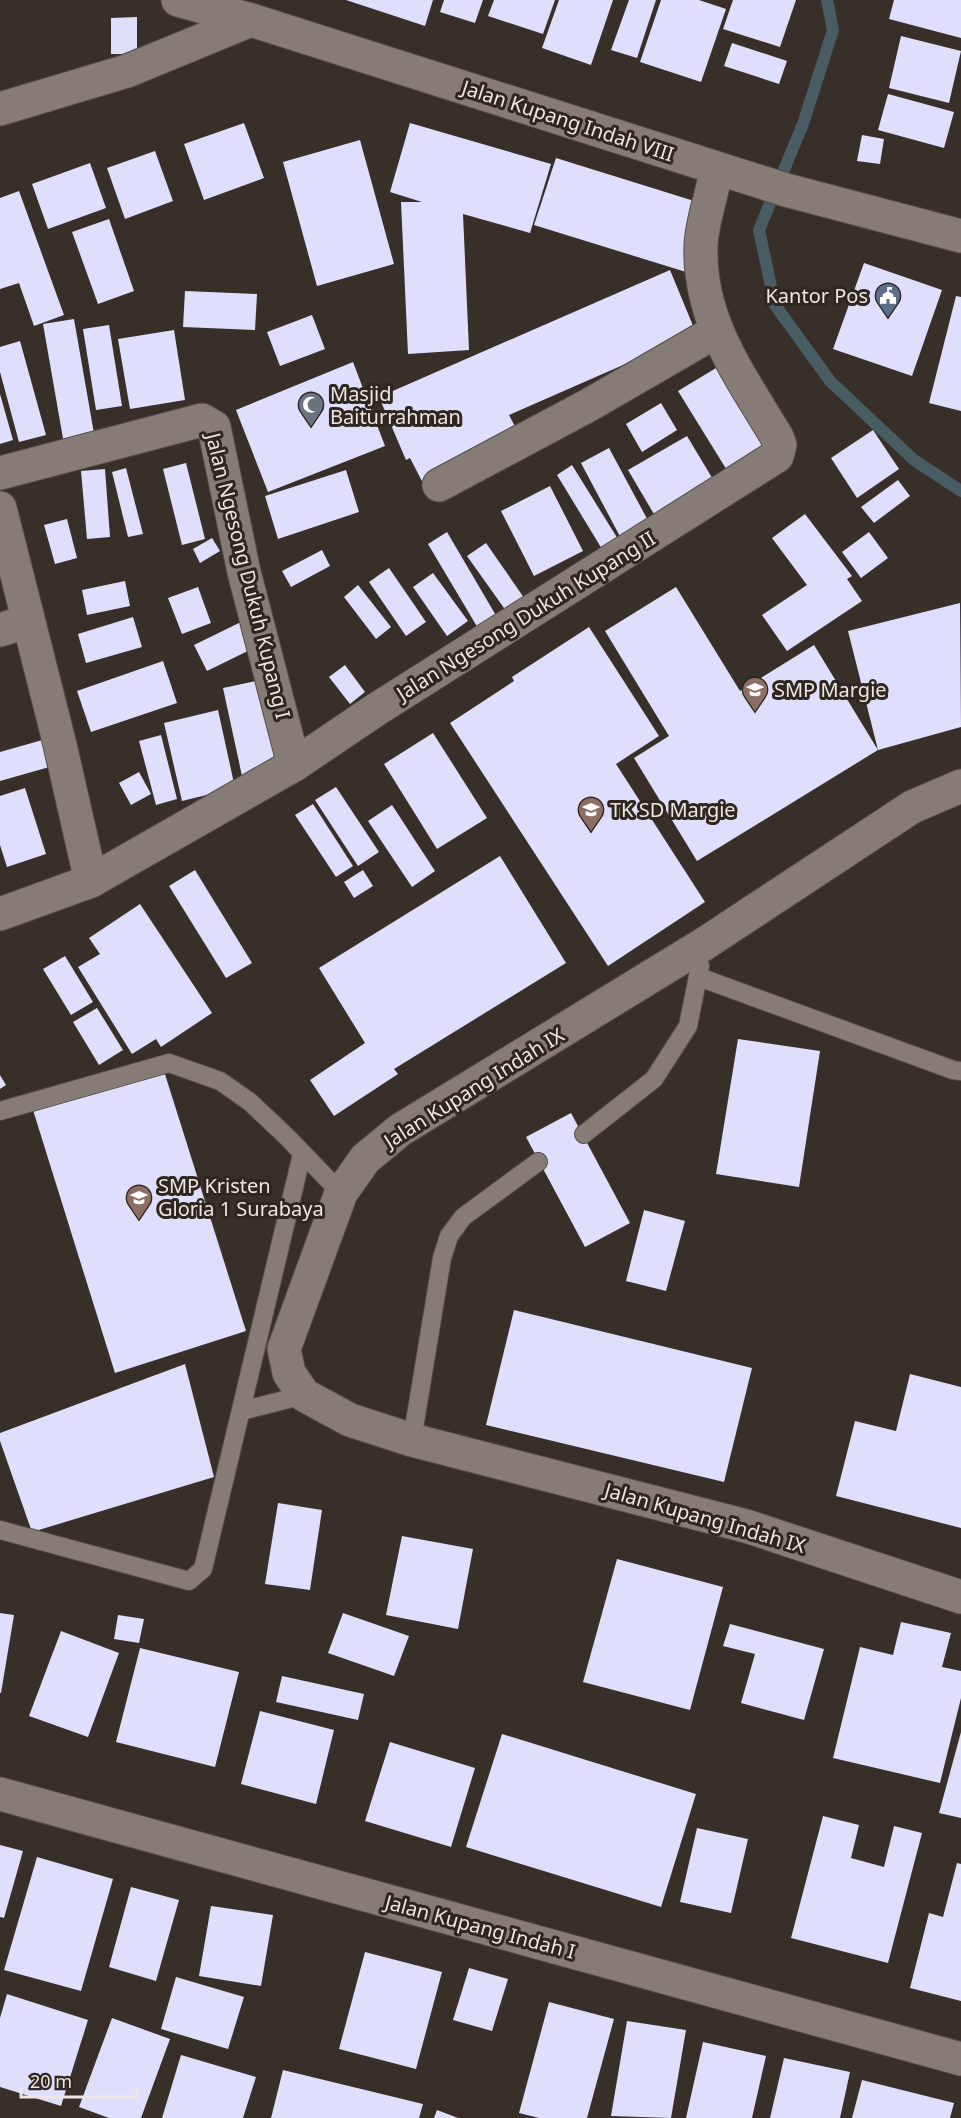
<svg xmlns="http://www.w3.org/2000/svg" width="961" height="2118" viewBox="0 0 961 2118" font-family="'Noto Sans',sans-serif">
	<rect width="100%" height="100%" fill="#382f29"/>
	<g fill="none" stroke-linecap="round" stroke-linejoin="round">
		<polyline stroke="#485c64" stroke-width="12" points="827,0 833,30 803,124 759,230 775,305 830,381 914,460 961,491"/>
	</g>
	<g fill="#e0defd">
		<polygon points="346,0 433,0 425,26"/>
		<polygon points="444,0 483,0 475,23 440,12"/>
		<polygon points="494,0 555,0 543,34 488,16"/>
		<polygon points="559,0 613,0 591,65 542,48"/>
		<polygon points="629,0 656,0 637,58 611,50"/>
		<polygon points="661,0 699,0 726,9 701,82 640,62"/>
		<polygon points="733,0 796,0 780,47 723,29"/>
		<polygon points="894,0 961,0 961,38 889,19"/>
		<polygon points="137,17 137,54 111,54 111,18"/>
		<polygon points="901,36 961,51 949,103 889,88"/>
		<polygon points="732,43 787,61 779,84 724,66"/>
		<polygon points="888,94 954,112 944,148 878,130"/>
		<polygon points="244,123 264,178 204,200 184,144"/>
		<polygon points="410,123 551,164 530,233 463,214 469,350 408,354 401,202 422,202 390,192"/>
		<polygon points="862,135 884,139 880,164 857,161"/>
		<polygon points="360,140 394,264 317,286 283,162"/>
		<polygon points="155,151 173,201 125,219 107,168"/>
		<polygon points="556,158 707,205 686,272 534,225"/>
		<polygon points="90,163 106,208 48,229 32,184"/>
		<polygon points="19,191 64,315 34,326 19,283 0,289 0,198"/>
		<polygon points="109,219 134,291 98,304 72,232"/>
		<polygon points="864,263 942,290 912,376 833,349"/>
		<polygon points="670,270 696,333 509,415 521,438 426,489 410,458 406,460 379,397"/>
		<polygon points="185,291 257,294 255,330 183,327"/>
		<polygon points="956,296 961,297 961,411 929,403"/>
		<polygon points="312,315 325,349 280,366 267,332"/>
		<polygon points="74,319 96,445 65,450 43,324"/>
		<polygon points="109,325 122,406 96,410 83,329"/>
		<polygon points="174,330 185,400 130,409 118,339"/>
		<polygon points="20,341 46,435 19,442 0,372 0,347"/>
		<polygon points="353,362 385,446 268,492 236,410"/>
		<polygon points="721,365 776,454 733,480 678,391"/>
		<polygon points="0,394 13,440 0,444"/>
		<polygon points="661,403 677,430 642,452 626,424"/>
		<polygon points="873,430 899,469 857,498 831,458"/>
		<polygon points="687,436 720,491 661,526 628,470"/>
		<polygon points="609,448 652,528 624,544 581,463"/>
		<polygon points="186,463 205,539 182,545 163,469"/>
		<polygon points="572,465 621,544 605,554 557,475"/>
		<polygon points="126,468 143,534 128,537 112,472"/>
		<polygon points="105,469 110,537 87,539 81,471"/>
		<polygon points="346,470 359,512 278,539 265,496"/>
		<polygon points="898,480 910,496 874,523 861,507"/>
		<polygon points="550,486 583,551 534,576 501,511"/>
		<polygon points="805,514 852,576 847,579 862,601 787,651 762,615 807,585 772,538"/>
		<polygon points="67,519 77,558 55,564 44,525"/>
		<polygon points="447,532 501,624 482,635 428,544"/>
		<polygon points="869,532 888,558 861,578 842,552"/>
		<polygon points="212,538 220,551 200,563 193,549"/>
		<polygon points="486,543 529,605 511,618 467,556"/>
		<polygon points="322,550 330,566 291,587 282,571"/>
		<polygon points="389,568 426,622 406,636 369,582"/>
		<polygon points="433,573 468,621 447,636 413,587"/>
		<polygon points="125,581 130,606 87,615 82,590"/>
		<polygon points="358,585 391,627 376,639 344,597"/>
		<polygon points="198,587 211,623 182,634 168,598"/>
		<polygon points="676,587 740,691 814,645 878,750 848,631 960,603 961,727 878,750 697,861 634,758 669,736 605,631"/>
		<polygon points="133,617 142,647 86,663 78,634"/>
		<polygon points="245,620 258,646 207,671 194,645"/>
		<polygon points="589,627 659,736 616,764 705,902 608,966 450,723 514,681 512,677"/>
		<polygon points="163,661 177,703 91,732 77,691"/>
		<polygon points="345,665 365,692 350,704 329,677"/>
		<polygon points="266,679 285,766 242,776 223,688"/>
		<polygon points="218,710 235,788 182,801 164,723"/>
		<polygon points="433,733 487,818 437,849 384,764"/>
		<polygon points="161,735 177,799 156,805 139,741"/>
		<polygon points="53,737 60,764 0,781 0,752"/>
		<polygon points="139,772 151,794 131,805 119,783"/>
		<polygon points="336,787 379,852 358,866 315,800"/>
		<polygon points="25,788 46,854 7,867 0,845 0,796"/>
		<polygon points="313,804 353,866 336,877 295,815"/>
		<polygon points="392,805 435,871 412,887 368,821"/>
		<polygon points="500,856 566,963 394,1069 398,1074 334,1116 310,1080 365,1043 319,968"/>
		<polygon points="195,870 252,963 226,978 169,886"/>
		<polygon points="363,870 373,886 354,898 344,882"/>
		<polygon points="140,904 212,1013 161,1047 156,1039 132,1054 78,967 100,954 89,938"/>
		<polygon points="65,956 93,1002 71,1015 43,969"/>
		<polygon points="97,1008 123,1050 99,1065 73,1022"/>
		<polygon points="738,1039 820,1051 799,1187 716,1174"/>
		<polygon points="163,1068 246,1331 115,1373 33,1110"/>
		<polygon points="0,1075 6,1085 0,1089"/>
		<polygon points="571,1113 630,1223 585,1247 526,1137"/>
		<polygon points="644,1210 685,1221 666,1291 626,1281"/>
		<polygon points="514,1310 752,1368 724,1482 486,1425"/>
		<polygon points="185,1364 214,1477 32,1532 0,1441 0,1433"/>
		<polygon points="910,1374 961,1387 961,1528 836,1496 855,1421 896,1431"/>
		<polygon points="278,1503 322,1510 310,1590 265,1584"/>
		<polygon points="402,1536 473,1549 458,1629 386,1615"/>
		<polygon points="617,1559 723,1587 690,1710 583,1682"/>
		<polygon points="0,1613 14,1615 1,1693 0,1693"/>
		<polygon points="343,1613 409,1636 394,1676 328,1653"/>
		<polygon points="118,1615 144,1619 139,1643 114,1639"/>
		<polygon points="901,1622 951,1633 942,1667 961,1671 961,1698 940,1783 833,1758 860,1647 893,1655"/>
		<polygon points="730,1624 824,1649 804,1720 741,1703 755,1654 723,1646"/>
		<polygon points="61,1631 119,1653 88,1737 29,1716"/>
		<polygon points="140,1648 239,1672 215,1767 116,1742"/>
		<polygon points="282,1676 364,1694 358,1720 276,1702"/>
		<polygon points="260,1711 334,1730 316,1804 241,1784"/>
		<polygon points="961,1732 961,1818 939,1813"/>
		<polygon points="502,1734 696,1794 661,1907 466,1847"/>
		<polygon points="390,1742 475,1768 451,1847 365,1821"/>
		<polygon points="823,1816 859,1825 851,1858 884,1867 894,1826 922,1833 888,1963 791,1938"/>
		<polygon points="697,1828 748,1839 731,1913 680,1902"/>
		<polygon points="0,1845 23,1851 4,1918 0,1917"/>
		<polygon points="37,1857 113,1879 81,1991 4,1970"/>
		<polygon points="957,1863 961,1864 961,2001 910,1988 929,1913 943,1917"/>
		<polygon points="131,1887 179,1900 156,1981 109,1967"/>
		<polygon points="211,1906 273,1915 261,1986 199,1976"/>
		<polygon points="365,1952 442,1972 416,2069 339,2049"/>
		<polygon points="469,1968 508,1979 492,2031 453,2020"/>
		<polygon points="176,1977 244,1997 228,2049 161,2029"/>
		<polygon points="7,1994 88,2020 61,2106 0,2087 0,2018"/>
		<polygon points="549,2002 614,2019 587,2118 539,2118 519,2113"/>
		<polygon points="112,2018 170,2039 141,2118 109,2118 79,2107"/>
		<polygon points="627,2021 686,2030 671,2118 611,2116"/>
		<polygon points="703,2042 766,2056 752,2118 686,2118"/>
		<polygon points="181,2055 256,2077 243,2118 162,2118"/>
		<polygon points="784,2058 850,2072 840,2118 770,2118"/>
		<polygon points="283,2070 423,2104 419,2118 271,2118"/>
		<polygon points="862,2080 954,2103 950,2118 852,2118"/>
		<polygon points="437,2110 458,2118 434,2118"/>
	</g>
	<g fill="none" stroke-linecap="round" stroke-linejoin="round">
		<defs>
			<g id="lane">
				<polyline points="699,977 953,1070 961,1071"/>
				<polyline points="0,1111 169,1063 220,1081 250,1102 286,1136 341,1193"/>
				<polyline points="584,1134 654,1079 688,1026 700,966"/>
				<polyline points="241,1411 304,1395"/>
				<polyline points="412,1440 442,1258 449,1236 463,1217 538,1162"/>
				<polyline points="0,1530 189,1581 203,1569 302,1154"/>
			</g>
			<g id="street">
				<polyline points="178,0 251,20 786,190 961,236"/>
				<polyline points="0,109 127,71 251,20"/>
				<polyline points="0,473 202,420 214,427 244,572 294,765"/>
				<polyline points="439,485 589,405 715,332"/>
				<polyline points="0,508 60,745 91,881"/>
				<polyline points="0,630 28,621"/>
				<polyline points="961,786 912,807 704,944 400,1130 365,1159 341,1193 284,1349 289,1373 304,1395 350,1420 412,1440 746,1526 961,1597"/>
				<path d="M0,914l91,-33 203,-116 83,-56 400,-253 3,-11 -3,-8c-37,-62 -79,-117 -76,-192 1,-25 12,-51 15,-76"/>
				<polyline points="0,1794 961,2059"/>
			</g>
		</defs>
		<use href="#lane" stroke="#554d48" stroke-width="20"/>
		<use href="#street" stroke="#554d48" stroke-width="35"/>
		<use href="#lane" stroke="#867c75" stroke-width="18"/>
		<use href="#street" stroke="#867c75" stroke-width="33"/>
	</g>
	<defs>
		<symbol id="civic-pin" viewBox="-11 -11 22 30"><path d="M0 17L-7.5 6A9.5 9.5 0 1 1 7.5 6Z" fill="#5c6f8a" stroke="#2e261f"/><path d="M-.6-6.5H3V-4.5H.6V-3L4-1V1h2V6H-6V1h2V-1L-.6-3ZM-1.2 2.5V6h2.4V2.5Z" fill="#fff"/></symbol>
		<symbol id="mosque-pin" viewBox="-11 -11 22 30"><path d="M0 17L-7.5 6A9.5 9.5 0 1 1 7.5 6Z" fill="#6b7280" stroke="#2e261f"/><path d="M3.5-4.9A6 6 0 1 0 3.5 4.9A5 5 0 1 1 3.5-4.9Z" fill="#fff"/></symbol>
		<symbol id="school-pin" viewBox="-11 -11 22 30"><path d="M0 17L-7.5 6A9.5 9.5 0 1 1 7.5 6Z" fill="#8d6e63" stroke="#2e261f"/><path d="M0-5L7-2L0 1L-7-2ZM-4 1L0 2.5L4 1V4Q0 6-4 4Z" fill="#fff"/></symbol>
	</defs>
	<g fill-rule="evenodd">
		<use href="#civic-pin" x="873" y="281" width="30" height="40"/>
		<use href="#mosque-pin" x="296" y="390" width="30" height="40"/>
		<use href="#school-pin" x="740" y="675" width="30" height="40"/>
		<use href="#school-pin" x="576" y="795" width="30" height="40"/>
		<use href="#school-pin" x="124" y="1183" width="30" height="40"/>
	</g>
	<g text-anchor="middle" stroke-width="6" stroke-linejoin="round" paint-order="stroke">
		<g font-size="20" fill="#ede7e3" stroke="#2e261f">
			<text transform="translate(568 121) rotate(18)" y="7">Jalan Kupang Indah VIII</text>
			<text transform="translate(248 576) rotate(76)" y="7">Jalan Ngesong Dukuh Kupang I</text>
			<text transform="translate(526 616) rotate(-32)" y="7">Jalan Ngesong Dukuh Kupang II</text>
			<text transform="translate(474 1088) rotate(-32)" y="7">Jalan Kupang Indah IX</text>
			<text transform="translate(705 1518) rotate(16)" y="7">Jalan Kupang Indah IX</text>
			<text transform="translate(480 1927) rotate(15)" y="7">Jalan Kupang Indah I</text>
		</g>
		<g font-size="20" fill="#ede7e3" stroke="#2e261f" text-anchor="start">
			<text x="868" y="303" text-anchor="end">Kantor Pos</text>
			<text x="330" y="401">Masjid<tspan x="330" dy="23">Baiturrahman</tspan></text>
			<text x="774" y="697">SMP Margie</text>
			<text x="610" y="817">TK SD Margie</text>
			<text x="158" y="1193">SMP Kristen<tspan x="158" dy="23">Gloria 1 Surabaya</tspan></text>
		</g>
	</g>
	<path d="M21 2088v9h116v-9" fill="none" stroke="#ede7e3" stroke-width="3"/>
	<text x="30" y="2088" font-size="18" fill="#ede7e3" stroke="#2e261f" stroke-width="4.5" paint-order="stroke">20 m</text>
</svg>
